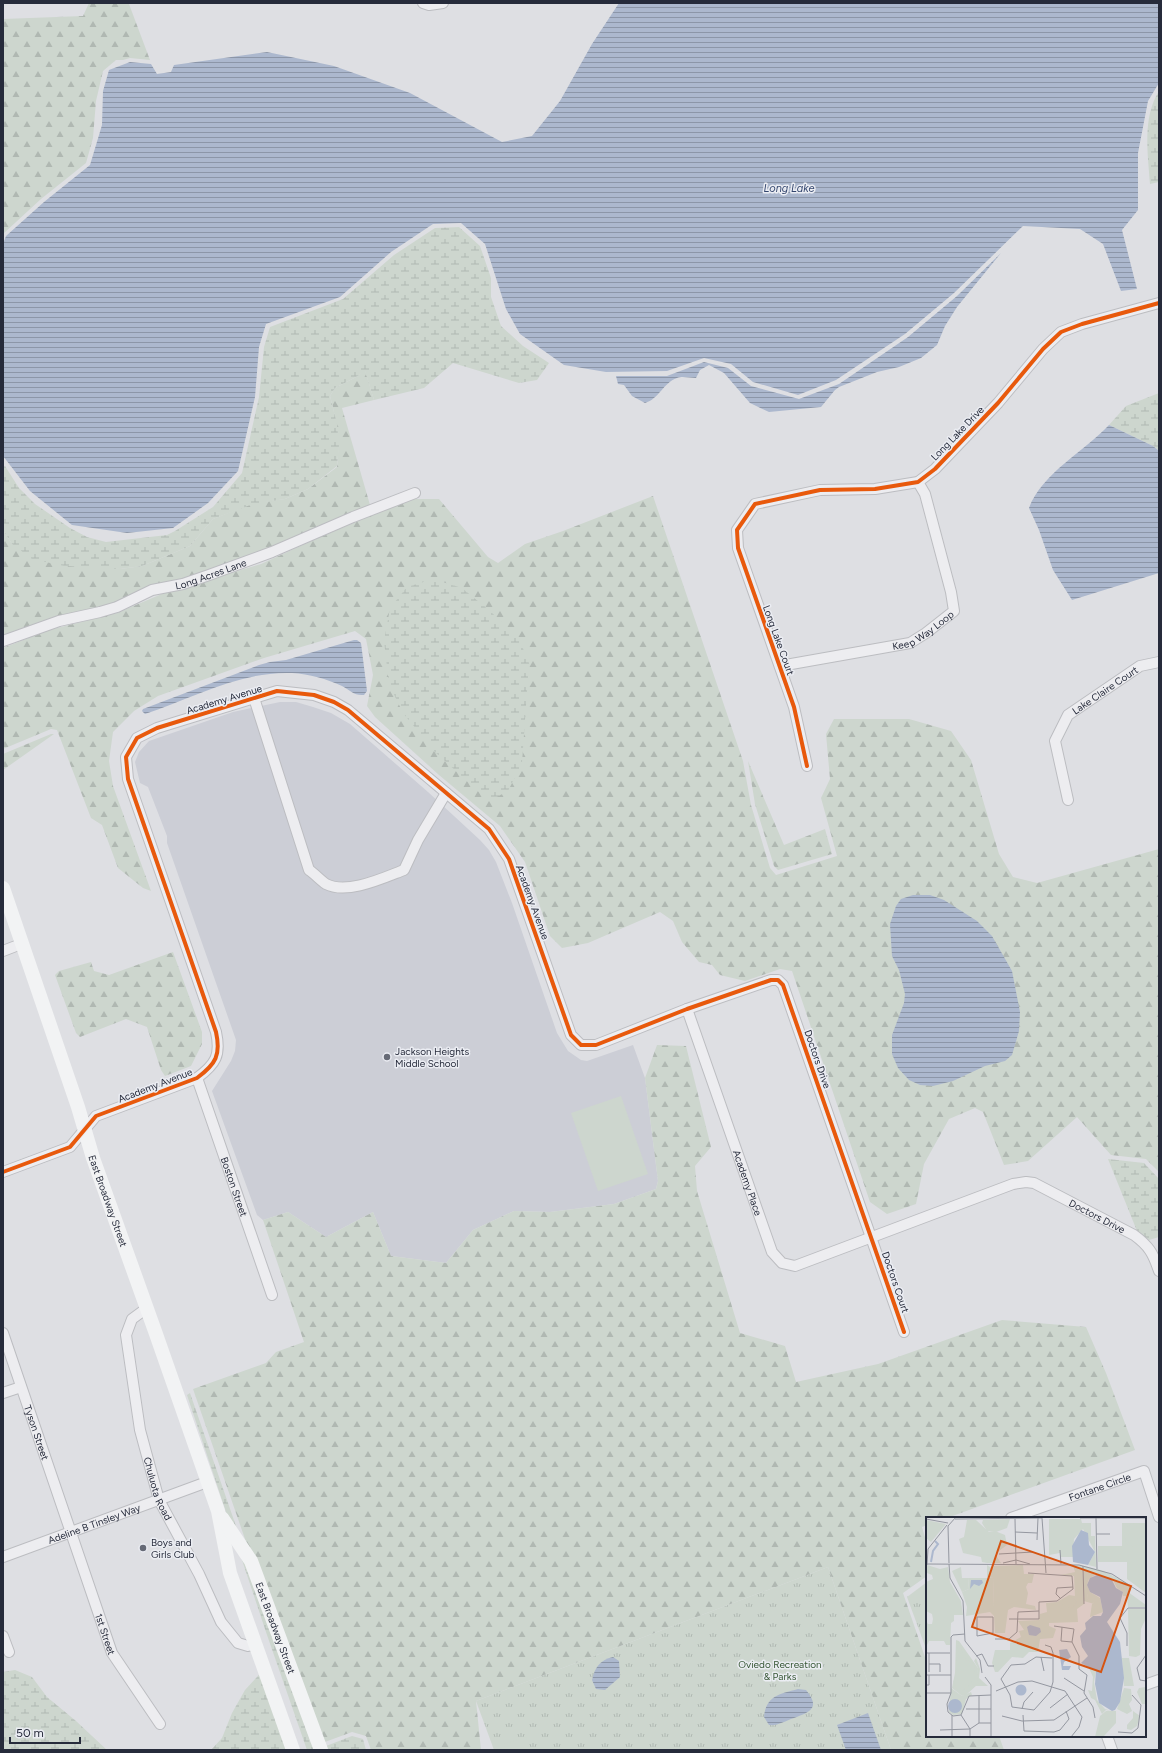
<svg xmlns="http://www.w3.org/2000/svg" width="1162" height="1753" viewBox="0 0 1162 1753" font-family="Figtree,sans-serif">
	<defs>
		<pattern id="grass-tufts" width="24" height="20" patternUnits="userSpaceOnUse"><rect width="24" height="20" fill="#cdd6ce"/><path d="M3 7l-1-3M5 7V3M7 7l1-3M15 17l-1-3M17 17v-4M19 17l1-3" fill="none" stroke="#b0b8b2"/></pattern>
		<pattern id="forest-firs" width="22" height="20" patternUnits="userSpaceOnUse"><rect width="22" height="20" fill="#cdd6ce"/><path d="M5 1l3.5 6h-7zM16 11l3.5 6h-7z" fill="#b0b8b2"/></pattern>
		<pattern id="wetland-marsh" width="20" height="14" patternUnits="userSpaceOnUse"><rect width="20" height="14" fill="#cdd6ce"/><path d="M1 5h8M5 5V1M11 12h8M15 12V8" fill="none" stroke="#b0b8b2"/></pattern>
		<pattern id="water-rules" width="6" height="5" patternUnits="userSpaceOnUse"><rect width="6" height="5" fill="#acb8ce"/><path d="M0 2.5h6" fill="none" stroke="#8c96a8"/></pattern>
	</defs>
	<rect width="100%" height="100%" fill="#dedfe3"/>
	<polygon fill="#ccced6" points="280,702 296,702 313,707 331,713 350,724 428,792 480,840 489,850 496,862 512,903 557,1033 568,1051 581,1060 587,1061 633,1045 645,1078 658,1181 656,1189 614,1204 550,1212 514,1211 473,1230 446,1263 391,1256 373,1212 326,1237 288,1212 263,1220 257,1215 212,1091 231,1061 235,1051 236,1040 167,843 167,836 148,787 140,783 135,762 139,752 149,741 233,712"/>
	<g fill="url(#grass-tufts)">
		<polygon points="828,1567 891,1750 494,1750 476,1701"/>
		<polygon points="927,1582 927,1645 925,1646 907,1597"/>
	</g>
	<g fill="url(#forest-firs)">
		<polygon points="89,3 131,3 129,4 150,60 130,58 123,60 116,60 103,71 96,101 93,138 86,163 41,199 3,234 3,19 83,16"/>
		<path d="M365,370l9,30 -32,8 28,97 -100,42 -62,23 -27,9 -31,7 -35,16 -16,6 -42,8 -54,20v-106l9,14 108,25 22,-3 48,-20 23,-27 40,-16 32,-4 23,-10 29,-22c3,-29 0,-44 -7,-71l5,-8 21,-11z"/>
		<polygon points="653,496 743,761 751,805 770,868 776,875 837,856 821,798 830,779 826,734 834,719 909,719 951,731 971,760 999,854 1013,877 1037,883 1159,849 1159,1172 1146,1159 1111,1155 1077,1117 1028,1161 1004,1165 983,1112 975,1108 949,1119 924,1164 916,1204 887,1214 870,1202 792,971 780,969 745,981 720,975 712,965 699,962 682,942 673,921 660,912 588,943 562,948 550,936 525,862 500,826 439,775 375,717 367,706 373,675 366,639 355,631 264,658 158,696 134,711 113,732 109,761 113,786 151,891 143,888 118,868 102,825 91,818 57,730 51,729 3,749 3,648 49,630 117,613 164,593 261,564 318,538 410,499 439,499 488,557 498,563 525,544 563,531"/>
		<polygon points="51,734 54,734 3,770 3,754"/>
		<polygon points="748,761 784,845 825,829 832,854 778,870 774,866 755,804"/>
		<polygon points="173,952 202,1032 202,1044 191,1066 165,1076 161,1070 147,1027 126,1019 80,1037 76,1033 55,975 59,971 91,962 94,971 109,975"/>
		<polygon points="657,1045 686,1046 711,1147 695,1166 697,1191 740,1333 785,1346 796,1382 878,1364 1002,1320 1086,1327 1106,1373 1135,1450 947,1518 927,1518 927,1525 922,1527 927,1544 927,1576 903,1593 927,1663 927,1736 999,1736 1004,1750 891,1750 828,1567 476,1701 481,1750 371,1750 366,1736 352,1732 325,1742 315,1741 193,1389 266,1363 276,1352 304,1342 263,1220 288,1212 326,1237 373,1212 391,1256 446,1263 473,1230 514,1211 550,1212 614,1204 656,1189 658,1181 645,1078"/>
	</g>
	<g fill="url(#wetland-marsh)">
		<path d="M1159,91v91l-9,2c-2,-31 -8,-66 9,-93z"/>
		<polygon points="459,227 480,246 491,278 491,297 501,326 523,346 549,363 537,380 519,383 453,363 424,388 374,400 365,371 356,377 335,388 330,396 337,424 339,445 337,466 308,489 285,499 253,504 213,519 190,546 142,566 120,569 64,566 32,559 12,544 3,530 3,468 5,466 19,488 35,504 70,528 87,537 106,542 167,535 175,531 213,507 242,473 259,397 264,347 270,327 343,299 394,255 435,228"/>
		<polygon points="1159,393 1159,451 1153,446 1109,425 1126,406"/>
		<polygon points="433,579 462,588 490,611 519,639 529,663 522,763 508,791 489,801 435,752 403,713 389,684 384,641 390,608 407,587"/>
		<polygon points="1108,1159 1144,1163 1159,1179 1159,1237 1149,1240 1137,1231"/>
		<polygon points="190,1393 311,1743 326,1746 352,1736 363,1739 366,1750 307,1750 267,1635 187,1395"/>
		<polygon points="266,1667 296,1750 211,1750 222,1738 232,1713 245,1690"/>
		<polygon points="15,1670 32,1677 47,1697 76,1721 107,1750 3,1750 3,1672"/>
	</g>
	<g fill="#cdd6ce">
		<polygon points="621,1096 648,1174 598,1191 571,1113"/>
		<polygon points="526,1737 530,1750 506,1750 504,1744"/>
	</g>
	<g fill="url(#water-rules)">
		<polygon points="619,3 1159,3 1159,83 1148,101 1138,153 1138,210 1122,230 1137,289 1121,291 1103,244 1080,229 1023,226 954,293 905,334 836,380 798,395 753,382 731,364 704,358 667,371 606,372 564,365 520,334 506,309 485,244 461,223 433,224 391,252 340,297 266,324 259,347 255,397 238,471 208,503 173,528 127,533 72,525 30,491 3,456 3,244 6,236 44,202 90,165 102,125 103,91 109,70 130,62 151,64 157,74 171,72 174,65 267,52 334,66 410,93 502,142 532,136 560,101 592,44"/>
		<path d="M1001,253l-44,54 -12,19 -8,19 -16,13 -22,9 -22,5 -38,15 -4,3 -14,17 -52,5 -19,-9 -26,-30 -15,-8 -9,5 -4,8c-6,0 -14,-2 -19,0 -14,5 -18,21 -32,25l-13,-7 -8,-11 -6,-1 -2,-8h51l37,-14 24,6 23,18 48,13 40,-15 69,-47 49,-41z"/>
		<path d="M1109,425l44,21 6,5v122l-87,27 -19,-30 -14,-40 -10,-22c13,-35 56,-57 80,-83z"/>
		<path d="M354,640h3l4,3 6,48 -3,4c-10,1 -14,-5 -22,-9 -15,-7 -33,-12 -50,-13 -52,-2 -99,25 -147,41l-3,-3 1,-2 116,-44 11,-3 16,-2z"/>
		<polygon points="913,895 930,895 944,900 977,921 992,936 1012,971 1020,1012 1019,1031 1012,1055 1005,1061 985,1066 953,1081 933,1086 920,1085 909,1080 898,1068 892,1054 892,1035 904,1003 905,994 899,970 892,956 890,924 896,906 901,899"/>
		<path d="M613,1657l6,4 1,16 -15,13 -9,-1 -4,-9c3,-13 8,-20 21,-23z"/>
		<path d="M798,1689l8,1c15,18 4,22 -12,28 -9,3 -16,8 -25,7l-5,-8c2,-21 15,-23 34,-28z"/>
		<polygon points="868,1713 881,1750 846,1750 837,1725"/>
	</g>
	<g fill="none" stroke-linecap="round" stroke-linejoin="round">
		<defs>
			<g id="street">
				<polyline points="423,3 429,5 443,3"/>
				<path id="s1" d="M3,641l56,-20 41,-9 17,-5 35,-17 31,-6 26,-9 63,-23 81,-35 62,-24"/>
				<path id="s2" d="M780,666l130,-23 16,-10 28,-22 -3,-19 -26,-98 -7,-12"/>
				<path d="M254,698l55,172c6,4 11,10 17,14 21,11 57,-6 78,-14l14,-30 28,-47"/>
				<polyline points="807,766 794,707 738,548 737,530 755,504 820,490 875,489 918,482 935,469 998,403 1043,349 1061,332 1082,324 1159,303"/>
				<path id="s3" d="M1068,800l-13,-59 13,-26 72,-49 19,-4"/>
				<polyline points="3,951 21,944"/>
				<path id="s4" d="M687,1009l85,243 10,11 13,3 218,-82 13,-2 8,1 100,52c15,11 19,18 25,36"/>
				<path id="s5" d="M197,1078l75,217"/>
				<path d="M3,1172l67,-25 26,-31 101,-38c19,-14 24,-23 19,-46l-88,-253 -2,-22 11,-19 20,-10 120,-37 37,4 20,7 14,8 141,119 20,30 62,176 10,10h15l91,-36 84,-29h7l5,5 121,347"/>
				<path id="s6" d="M147,1308l-15,11 -6,16 14,95 19,70 40,74 22,48 17,21 10,3 8,-2"/>
				<path id="s7" d="M3,1333l109,320 48,71"/>
				<polyline points="3,1393 21,1387"/>
				<path id="s8" d="M1011,1518l133,-47 15,46"/>
				<path id="s9" d="M3,1557l204,-75"/>
				<polyline points="3,1636 9,1652"/>
				<polyline points="1145,1685 1159,1680"/>
				<polyline points="1107,1736 1112,1750"/>
			</g>
		</defs>
		<use href="#street" stroke="#bcbdc1" stroke-width="12"/>
		<use href="#street" stroke="#ededf0" stroke-width="10"/>
		<g stroke="#f2f3f4" stroke-width="14">
			<path id="s10" d="M3,888l75,219 15,51 63,176 62,177 12,62 63,177"/>
			<path id="s11" d="M222,1518l29,43 70,189"/>
		</g>
		<defs>
			<g id="cycleway">
				<polyline points="807,766 794,707 738,548 737,530 755,504 820,490 875,489 918,482 935,469 998,403 1043,349 1061,332 1082,324 1159,303"/>
				<path d="M3,1172l67,-25 26,-31 101,-38c19,-14 24,-23 19,-46l-88,-253 -2,-22 11,-19 20,-10 120,-37 37,4 20,7 14,8 141,119 20,30 62,176 10,10h15l91,-36 84,-29h7l5,5 121,347"/>
			</g>
		</defs>
		<use href="#cycleway" stroke="#ebedf3" stroke-width="6"/>
		<use href="#cycleway" stroke="#e8590c" stroke-width="4"/>
	</g>
	<g fill="#666a76" stroke="#ebedf3" stroke-width="1.5">
		<circle cx="387" cy="1057" r="4"/>
		<circle cx="143" cy="1548" r="4"/>
	</g>
	<g text-anchor="middle" stroke-width="3" stroke-linejoin="round" paint-order="stroke">
		<g font-size="10" fill="#262b3b" stroke="#ebedf3">
			<text transform="translate(957 433) rotate(-46)" y="4">Long Lake Drive</text>
			<text dy="4" stroke="none"><textPath href="#s1" startOffset="219">Long Acres Lane</textPath></text>
			<text dy="4" stroke="none"><textPath href="#s2" startOffset="149">Keep Way Loop</textPath></text>
			<text transform="translate(779 640) rotate(70)" y="4">Long Lake Court</text>
			<text dy="4" stroke="none"><textPath href="#s3" startOffset="134">Lake Claire Court</textPath></text>
			<text transform="translate(224 699) rotate(-17)" y="4">Academy Avenue</text>
			<text transform="translate(533 902) rotate(70)" y="4">Academy Avenue</text>
			<text transform="translate(818 1059) rotate(71)" y="4">Doctors Drive</text>
			<text transform="translate(155 1085) rotate(-21)" y="4">Academy Avenue</text>
			<text dy="4" stroke="none"><textPath href="#s4" startOffset="184">Academy Place</textPath></text>
			<text dy="4" stroke="none"><textPath href="#s5" startOffset="115">Boston Street</textPath></text>
			<text dy="4" stroke="none"><textPath href="#s10" startOffset="330">East Broadway Street</textPath></text>
			<text dy="4" stroke="none"><textPath href="#s4" startOffset="611">Doctors Drive</textPath></text>
			<text transform="translate(896 1282) rotate(71)" y="4">Doctors Court</text>
			<text dy="4" stroke="none"><textPath href="#s7" startOffset="105">Tyson Street</textPath></text>
			<text dy="4" stroke="none"><textPath href="#s8" startOffset="94">Fontane Circle</textPath></text>
			<text dy="4" stroke="none"><textPath href="#s6" startOffset="193">Chuluota Road</textPath></text>
			<text dy="4" stroke="none"><textPath href="#s9" startOffset="97">Adeline B Tinsley Way</textPath></text>
			<text dy="4" stroke="none"><textPath href="#s11" startOffset="123">East Broadway Street</textPath></text>
			<text dy="4" stroke="none"><textPath href="#s7" startOffset="318">1st Street</textPath></text>
		</g>
		<g font-size="10" fill="#262b3b" stroke="#ebedf3" text-anchor="start">
			<text x="395" y="1055">Jackson Heights<tspan x="395" dy="12">Middle School</tspan></text>
			<text x="151" y="1546">Boys and<tspan x="151" dy="12">Girls Club</tspan></text>
		</g>
		<g font-size="10" fill="#365634" stroke="#ebedf3">
			<text x="780" y="1668">Oviedo Recreation<tspan x="780" dy="12">&amp; Parks</tspan></text>
		</g>
		<g font-size="11" font-style="italic" fill="#32456d" stroke="#ebedf3">
			<text x="789" y="192">Long Lake</text>
		</g>
	</g>
	<g transform="translate(926 1517)">
		<rect width="220" height="220" fill="#dedfe3"/>
		<path d="M123,2h32l1,4h9v13h4l1,31 -8,-2 7,-13 -12,-23 -9,10 -1,18h-13v-4l-11,2zM0,3l20,4 -15,18 -5,-4zM196,6h24v70l-19,-14v-17h-29v-16h24zM42,61h25l1,29h-27l-5,-15 7,-3zM202,92h18v9l-5,11 -1,26 -4,2 -7,-1zM50,141l4,11 -1,9 9,8h-13l3,-18 -4,-7zM25,171l11,8 9,-4 1,3 -6,4 -4,15 -9,1 -4,-3z" fill="#cdd6ce"/>
		<path d="M84,2l-3,9 -11,4 -9,-1 -5,-8 1,-3zM1,48l13,4 8,-2 2,15 11,19 2,14h-9v6l-3,2 -1,22h-4l-2,-4h-15l-3,6v-27l2,4h4l1,-5 -1,-5 -6,-3v-29l7,-3 -1,-4 -5,-2zM61,48l6,4 1,-3 29,-1 1,9h10l-2,9h-4l-2,4 2,6 -2,11 9,2 1,4 -22,-3 -6,3 -3,23h-10l-1,-17 -4,-4 -24,4 1,-9h27l-1,-29 -6,-1zM147,48l10,1 1,38 -7,5 1,13 -29,1v3l7,3 -3,9 -13,1 -2,13h-9l-6,6 -11,-1 -14,15h-3l-3,-9 3,-13h15v-7l11,-6 -2,-6 5,-1 -6,-9 21,-1 1,-6 7,-2 -1,-9 11,-1 12,-7 6,1 -1,-20 -13,-1 14,-3zM158,49l20,5 26,14 -2,7 18,13v2h-18l-1,-11h-4v-4l-6,-4 -4,-8 -17,-7 -10,7 2,19 5,1 1,4 -10,-3zM35,50l1,11h6l1,11 -7,3 -10,-21zM30,123l3,1 19,27 -1,17 -11,10 -4,1 -10,-8 3,-15zM196,141h7l5,28h-10zM220,170v17h-4l-5,-12 2,-4zM198,171l7,1 1,11 -3,4 3,7 -5,3 -10,-5zM180,194h10v12l-12,13 -9,1 5,-21zM207,194l7,5 -3,10 -6,4 -4,-1v-4l6,-7z" fill="#cdd6ce"/>
		<path d="M41,3h9l13,12 6,-1 10,4 2,10 -12,9 6,9h-14l-5,-1 -1,-5 -18,-4 -4,-14 5,-2zM168,55l2,2 -7,5 -2,6 3,7 10,6 3,14 -13,5 2,-13 2,-1 -6,-4 -3,-17 4,-8zM144,80l7,4 -4,6 -5,1 -9,-5zM32,125l8,18 6,2 3,7 -4,15 -9,7 -4,-1 -5,-8 3,-7zM162,149l8,5 -2,11 3,18 8,9 6,2 -5,-1 -4,4 -7,-14 -4,-2 -3,-8 4,1 1,-14z" fill="#cdd6ce"/>
		<path d="M209,6v11h-11l2,-7zM210 12a5 5 0 1 1 10 0a5 5 0 1 1-10 0ZM211 24a5 5 0 1 1 10 0a5 5 0 1 1-10 0ZM198,19h11v11l-8,-3z" fill="#cdd6ce"/>
		<path d="M155,13l7,3 1,12 6,7 -7,13 -15,-3 -1,-16zM171,58l14,3 5,10 7,4 -3,12 -13,18 13,20 4,36 -4,24 -5,8 -3,1 -13,-8 -4,-19 1,-13 -15,-8 7,-7 -6,-9 -2,-11 6,-7 -1,-6 8,-7h8l2,-4 -3,-15 -10,-5 -3,-7 3,-7zM45,63h11l1,3 -4,3 -5,-2 -4,5zM104,108l10,3 1,4 -5,4 -7,-1 -2,-8zM141,132l4,8 -7,5 -1,4h8l-2,4h-7l-3,-20zM89.5 173a5.5 5.5 0 1 1 11 0a5.5 5.5 0 1 1-11 0ZM22 189a7 7 0 1 1 14 0a7 7 0 1 1-14 0Z" fill="#acb8ce"/>
		<path fill="none" stroke="#acb8ce" stroke-width="2" d="M5,45l2,-11 5,-7 -3,-3"/>
		<path fill="none" stroke="#9497a0" stroke-width="1" d="M154,1h66M170,1l1,51M0,2l22,4M29,2l87,-1 4,55M89,2l1,45M22,9l1,37M22,9l8,-9M89,15l22,1M170,17h14M111,23l1,-22M134,33l1,14M73,37l34,-2M77,46l13,-3 14,4M0,47l153,1 33,9 34,22M23,47l1,14 13,23 2,40 15,19 2,13M1,48l1,-16 19,-24M157,49l1,38M135,82l-5,-5 1,-6 16,-1M51,100h16v16l-16,3zM83,102h30v-17l18,-1 16,-12 -1,-13 -44,-3M128,109l20,3 -2,13 7,14v13l8,6 -3,18 9,14 2,11M136,110l-1,14 11,1M220,115v23l-9,13 3,12 6,1M39,117l-12,1 -2,2v56l-4,11 1,8 5,4 8,-1 8,-19 22,-1M69,122h14l8,-7 1,-20 21,-1M119,128l6,2 2,6v29l-3,10 -16,18 -22,-3 -2,-12 -9,-16 10,-14 14,-1 11,-7 16,1M201,129v-13l-7,-15 8,-10h18M0,136h24M3,136v19M50,139l6,-2 6,12h6M115,140l3,14M3,147h11v8M0,158h25M59,160l6,8v52M138,161l20,13M0,168h3v-10M70,174l22,-9 14,-1 33,10 17,26 -3,10 -8,10M0,176h25M53,178v28M124,191l18,-14M40,192h25M96,192l2,-7 9,-10M35,198l9,14v8M97,198l1,16 30,1 6,-2 9,-11 -3,-8M76,199l20,5 32,-1 33,-22M14,213l30,-1 9,-6h12M192,215l14,1 6,-5 3,-23 -9,-10M26,220v-22"/>
		<path fill="#d55411" fill-opacity="0.15" stroke="#d55411" stroke-width="2" d="M75,24l130,45 -30,86 -129,-45z"/>
		<rect width="220" height="220" fill="none" stroke="#262b3b" stroke-width="2"/>
	</g>
	<rect width="1162" height="1753" fill="none" stroke="#262b3b" stroke-width="8"/>
	<path d="M10 1737v6h70v-6" fill="none" stroke="#262b3b" stroke-width="2"/>
	<text x="16" y="1737" font-size="12" fill="#262b3b" stroke="#ebedf3" stroke-width="3" paint-order="stroke">50 m</text>
</svg>
